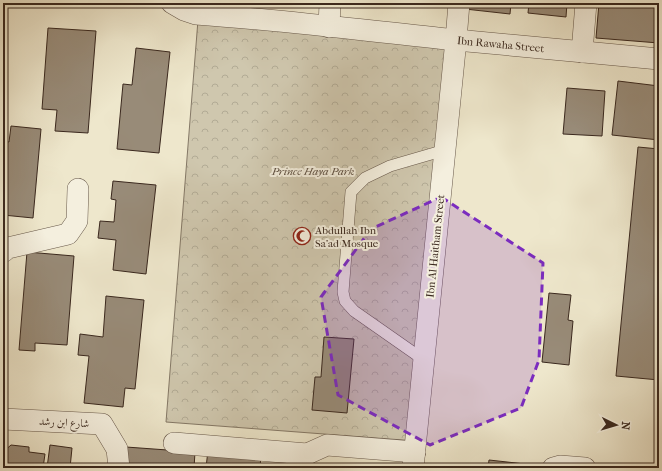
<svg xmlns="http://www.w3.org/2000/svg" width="662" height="471" viewBox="0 0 662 471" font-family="'IM FELL French Canon',Amiri,serif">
	<defs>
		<pattern id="forest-crowns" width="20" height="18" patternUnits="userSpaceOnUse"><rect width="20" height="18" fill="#cfc7ae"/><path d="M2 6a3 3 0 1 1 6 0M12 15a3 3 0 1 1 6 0" fill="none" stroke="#b2ab95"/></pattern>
	</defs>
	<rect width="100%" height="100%" fill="#eee7cc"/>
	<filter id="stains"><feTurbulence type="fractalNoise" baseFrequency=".005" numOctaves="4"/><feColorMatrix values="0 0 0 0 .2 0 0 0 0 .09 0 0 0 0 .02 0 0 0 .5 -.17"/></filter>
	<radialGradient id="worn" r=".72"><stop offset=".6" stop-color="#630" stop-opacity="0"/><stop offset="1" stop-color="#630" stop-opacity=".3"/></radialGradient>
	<polygon fill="url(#forest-crowns)" stroke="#847866" points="198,20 452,41 416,441 166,422"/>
	<g fill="#988b78" stroke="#3a281e">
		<polygon points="465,3 511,3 510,14 465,9"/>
		<polygon points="529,3 567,3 566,17 528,13"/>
		<polygon points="599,3 659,3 659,43 596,38"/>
		<polygon points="48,28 96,31 88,133 55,131 57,110 42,109"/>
		<polygon points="136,48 170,52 159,153 117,149 123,84 132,85"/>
		<polygon points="618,81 659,86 659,140 612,135"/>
		<polygon points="567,88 605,91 602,136 563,134"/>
		<polygon points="11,126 41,129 33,218 3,215 3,141 9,142"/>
		<polygon points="638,147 659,149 659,247 656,274 659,274 659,380 616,376"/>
		<polygon points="113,181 156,185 146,274 113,270 116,240 98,238 100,221 114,222 116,200 111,199"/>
		<polygon points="27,252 74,256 67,345 35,343 35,351 19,350"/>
		<polygon points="549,293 571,295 568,320 573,321 569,365 542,362"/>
		<polygon points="106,296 144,300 135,389 125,388 123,407 84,403 89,356 78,355 80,334 103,337"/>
		<polygon points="324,337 354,339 347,413 312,410 315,377 321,377"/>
		<polygon points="11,445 29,447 29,452 45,454 43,468 3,468 3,452"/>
		<polygon points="50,445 72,448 70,468 47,468"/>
		<polygon points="126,447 195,452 194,468 125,468"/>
		<polygon points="208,450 261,455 260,468 206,468"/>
		<polygon points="489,460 534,465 534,468 488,468"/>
	</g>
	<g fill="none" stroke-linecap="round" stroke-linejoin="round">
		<defs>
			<polyline id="lane" points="424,360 354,311 345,301 343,292 351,192 365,178 390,166 445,150"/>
			<g id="street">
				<path d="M172,3l12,7 12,4c87,6 173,17 260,26l-43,428"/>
				<path id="s1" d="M459,3l-3,37 203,19"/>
				<polyline points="329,27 330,3"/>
				<polyline points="582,52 586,3"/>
				<polyline points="3,252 8,248 68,234 77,221 78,189"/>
				<polyline points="3,419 102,424 117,449 119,468"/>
				<polyline points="174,443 307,454"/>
				<polyline points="295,468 307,454 327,445 415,452"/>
				<polyline points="553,468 560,466 585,468"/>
			</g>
		</defs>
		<use href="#lane" stroke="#67584a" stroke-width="12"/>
		<use href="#street" stroke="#67584a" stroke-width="22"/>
		<use href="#lane" stroke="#f4efde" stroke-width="11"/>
		<use href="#street" stroke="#f4efde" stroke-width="21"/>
	</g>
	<path fill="#7b2cbf" fill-opacity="0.2" stroke="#7b2cbf" stroke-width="3" stroke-dasharray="8 5" stroke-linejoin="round" d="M441,197l102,66 -4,97 -18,48 -91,37 -92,-50 -17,-98 50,-68z"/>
	<defs>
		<symbol id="mosque-ring" viewBox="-11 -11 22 22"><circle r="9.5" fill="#f4efde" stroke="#8f2418" stroke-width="1.5"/><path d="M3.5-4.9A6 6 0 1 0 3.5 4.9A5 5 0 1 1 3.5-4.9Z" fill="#8f2418"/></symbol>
	</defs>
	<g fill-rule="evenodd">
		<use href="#mosque-ring" x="292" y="226" width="20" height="20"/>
	</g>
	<g text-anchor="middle" stroke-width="4" stroke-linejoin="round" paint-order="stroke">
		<g font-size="11" fill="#3a281e" stroke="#f4efde">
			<text dy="4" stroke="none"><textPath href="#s1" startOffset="82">Ibn Rawaha Street</textPath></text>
			<text transform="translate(435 246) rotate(-84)" y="4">Ibn Al Haitham Street</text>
			<text transform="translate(64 422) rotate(3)" y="4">شارع ابن رشد</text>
		</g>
		<g font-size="11" font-style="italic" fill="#5f5042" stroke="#f4efde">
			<text x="313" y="175">Prince Haya Park</text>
		</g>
		<g font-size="11" fill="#3a281e" stroke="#f4efde" text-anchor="start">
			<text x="315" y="234">Abdullah Ibn<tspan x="315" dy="13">Sa'ad Mosque</tspan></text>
		</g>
	</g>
	<rect width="662" height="471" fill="none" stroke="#eee7cc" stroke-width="16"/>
	<rect x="4" y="4" width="654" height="463" fill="none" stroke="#3a281e" stroke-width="2"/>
	<rect x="8" y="8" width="646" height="455" fill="none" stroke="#3a281e"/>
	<g transform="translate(616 425) rotate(95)" stroke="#f4efde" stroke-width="3" paint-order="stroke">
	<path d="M0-3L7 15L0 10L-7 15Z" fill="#3a281e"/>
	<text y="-6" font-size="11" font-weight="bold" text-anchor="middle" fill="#3a281e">N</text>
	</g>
	<rect width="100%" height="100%" filter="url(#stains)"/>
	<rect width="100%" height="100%" fill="url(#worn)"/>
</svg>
